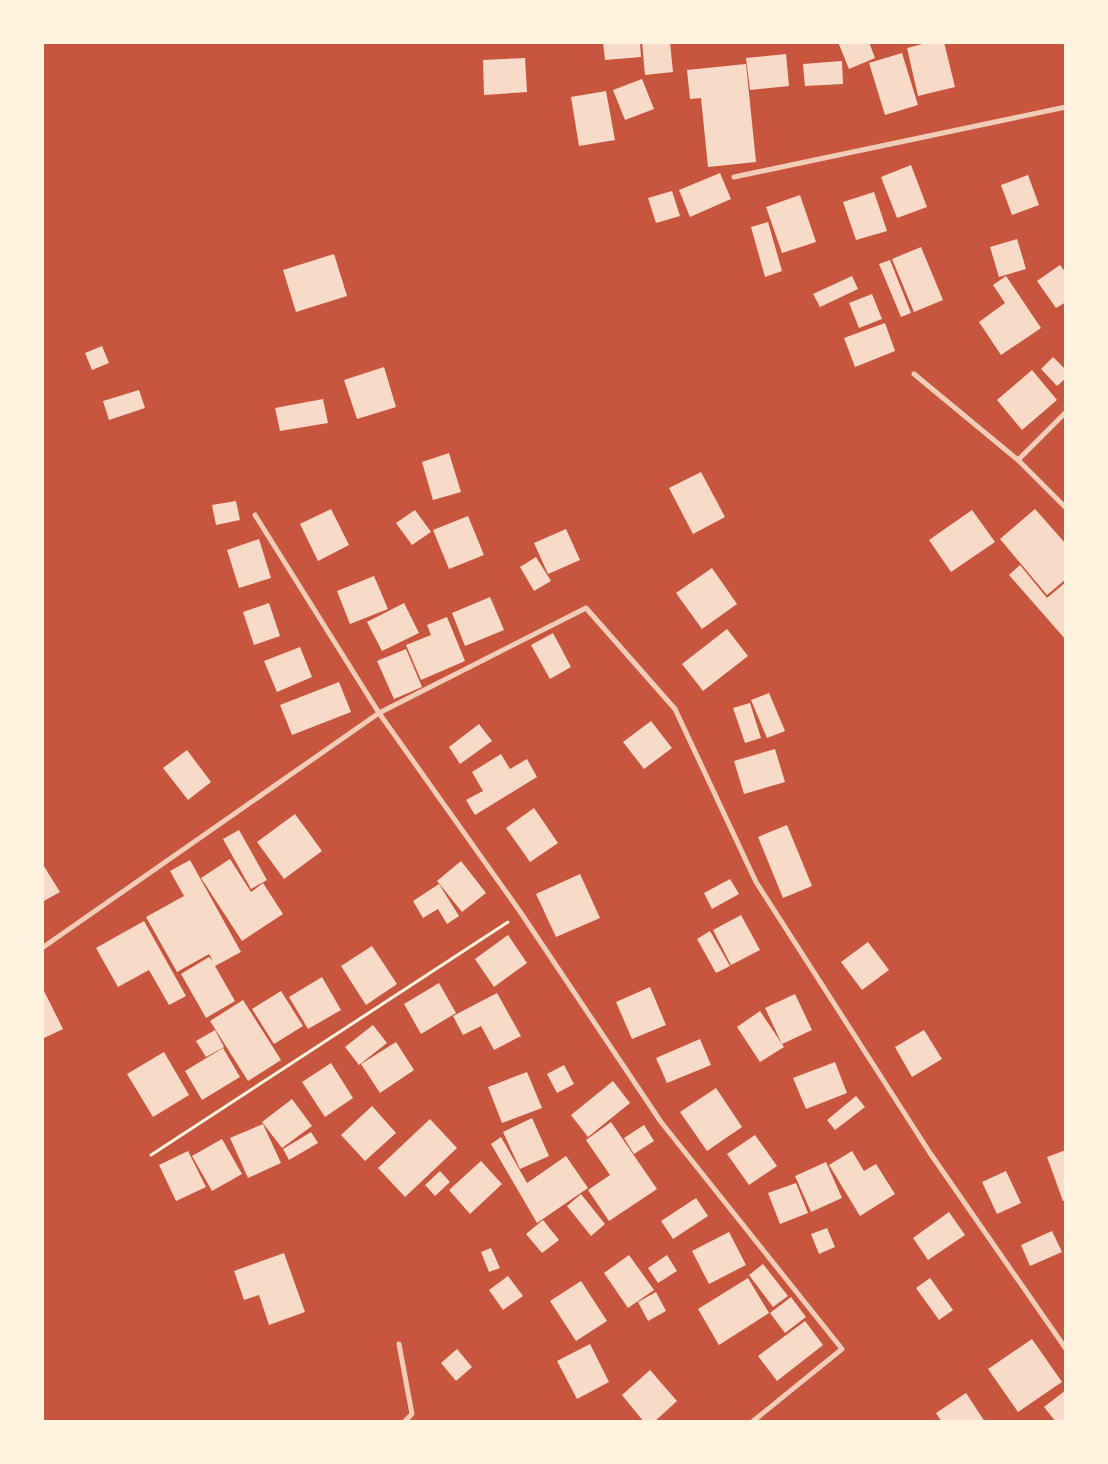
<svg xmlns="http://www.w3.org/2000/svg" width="1108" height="1464" viewBox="0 0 1108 1464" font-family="Montserrat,sans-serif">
	<rect width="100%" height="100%" fill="#c8553d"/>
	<g fill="#f7dbc8">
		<polygon points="603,42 640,42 641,57 605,60"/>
		<polygon points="642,42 670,42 673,72 645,75"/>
		<polygon points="838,42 869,42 875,58 849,69"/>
		<polygon points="930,42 944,42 955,87 918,96 907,48"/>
		<polygon points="902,53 918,105 885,115 869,63"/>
		<polygon points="786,54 789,86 750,90 746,58"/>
		<polygon points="525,58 527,92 484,95 483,60"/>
		<polygon points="842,61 843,84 805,86 803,64"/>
		<polygon points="746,64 756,162 708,167 701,98 690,99 687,70"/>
		<polygon points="642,79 654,109 625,120 613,90"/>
		<polygon points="606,91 615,140 579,146 571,97"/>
		<polygon points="911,165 927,207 897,218 881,177"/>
		<polygon points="720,173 731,199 690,217 679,190"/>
		<polygon points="1028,175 1039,205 1012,215 1001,185"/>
		<polygon points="672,191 680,216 656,223 648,198"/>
		<polygon points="874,192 887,231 856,240 843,202"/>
		<polygon points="800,195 816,242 782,253 766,207"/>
		<polygon points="768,222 782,271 765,277 751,227"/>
		<polygon points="1017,239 1026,269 999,277 990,247"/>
		<polygon points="921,247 943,300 914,312 892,259"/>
		<polygon points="334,254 347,296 296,312 283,270"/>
		<polygon points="890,260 911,313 901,317 879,264"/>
		<polygon points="1060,265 1066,273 1066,302 1056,308 1037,281"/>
		<polygon points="852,276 858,289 820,307 813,294"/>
		<polygon points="1006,276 1041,328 1001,355 979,322 1005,303 993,285"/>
		<polygon points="872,294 882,319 859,328 849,303"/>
		<polygon points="885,323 895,351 855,367 844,338"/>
		<polygon points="102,346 109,363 92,370 85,353"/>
		<polygon points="1053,357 1066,370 1066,378 1057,386 1041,369"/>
		<polygon points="384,367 396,407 357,419 344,380"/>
		<polygon points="1032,370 1057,400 1022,430 997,400"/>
		<polygon points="139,390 145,408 109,420 103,401"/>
		<polygon points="323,399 328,423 280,431 275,408"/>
		<polygon points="449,453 461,492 433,500 422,462"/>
		<polygon points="701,472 725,517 693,534 669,488"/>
		<polygon points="236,501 240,520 216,525 212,505"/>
		<polygon points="331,509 349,545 318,561 300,524"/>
		<polygon points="1035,509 1066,544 1066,579 1047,595 1000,539"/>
		<polygon points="415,510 431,532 412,545 396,523"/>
		<polygon points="972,510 995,542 951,572 929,540"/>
		<polygon points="468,516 484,555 449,569 433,530"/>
		<polygon points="566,529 580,560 548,574 534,543"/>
		<polygon points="259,539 271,578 239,588 227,550"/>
		<polygon points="536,557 551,581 534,591 520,567"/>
		<polygon points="1020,565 1047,598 1066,582 1066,640 1009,575"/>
		<polygon points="712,568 737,604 702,629 676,593"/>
		<polygon points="374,576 388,609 350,624 337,591"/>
		<polygon points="490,597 504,630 465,646 452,613"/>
		<polygon points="269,603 280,636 254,645 243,612"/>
		<polygon points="404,603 419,633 382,651 367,622"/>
		<polygon points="447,617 465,661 421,680 406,645 431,635 427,625"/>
		<polygon points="727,629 748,656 703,691 682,664"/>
		<polygon points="553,633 571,667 550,679 531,645"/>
		<polygon points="300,647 312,677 277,692 264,661"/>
		<polygon points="406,649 422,687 394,699 377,661"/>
		<polygon points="339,682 351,712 292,735 280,705"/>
		<polygon points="769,693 785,731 767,738 751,700"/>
		<polygon points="750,703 761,738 745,743 733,708"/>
		<polygon points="651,721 672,748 644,769 623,742"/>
		<polygon points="479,724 492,741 460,764 449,747"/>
		<polygon points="775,749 785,782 744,794 734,761"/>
		<polygon points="187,750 211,782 188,800 163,768"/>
		<polygon points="501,754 510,769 527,759 537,777 475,815 466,800 483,791 472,772"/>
		<polygon points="534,808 558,843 530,862 506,828"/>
		<polygon points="295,814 322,851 284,879 257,842"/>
		<polygon points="787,825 812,886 783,898 758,837"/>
		<polygon points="239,830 267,880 251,889 223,839"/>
		<polygon points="230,859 251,892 263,883 283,914 242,941 201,878"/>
		<polygon points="190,860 241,952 215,966 235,1001 206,1018 181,974 209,957 213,961 209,954 177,972 146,917 184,896 170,871"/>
		<polygon points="461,861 486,893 462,912 437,881"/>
		<polygon points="42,863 60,892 42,902"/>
		<polygon points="580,874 600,918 556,937 536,894"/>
		<polygon points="730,879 739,894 712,909 704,893"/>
		<polygon points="439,884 459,916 447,924 438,909 423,918 413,901"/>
		<polygon points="741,915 760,950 731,965 713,930"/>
		<polygon points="144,921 186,996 169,1005 149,970 118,987 96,948"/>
		<polygon points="710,931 730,966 716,973 697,939"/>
		<polygon points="508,935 527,963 494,987 475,959"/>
		<polygon points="868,942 889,970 862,990 841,962"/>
		<polygon points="372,946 397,984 366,1005 341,966"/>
		<polygon points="322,977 341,1010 308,1029 289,997"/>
		<polygon points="439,983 456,1013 421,1034 404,1004"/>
		<polygon points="650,987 666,1025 632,1039 616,1002"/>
		<polygon points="44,991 63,1029 42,1039 42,992"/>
		<polygon points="281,991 303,1026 274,1044 252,1009"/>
		<polygon points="497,993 521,1036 494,1050 481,1026 463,1035 453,1016"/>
		<polygon points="795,994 812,1030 782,1044 765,1008"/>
		<polygon points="243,1000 281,1060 248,1081 210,1021"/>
		<polygon points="760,1011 784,1047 760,1062 737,1027"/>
		<polygon points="373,1025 387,1043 359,1065 345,1047"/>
		<polygon points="215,1030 224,1047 206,1057 196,1041"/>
		<polygon points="924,1030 942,1059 912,1077 895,1047"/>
		<polygon points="700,1039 711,1065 667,1083 656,1058"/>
		<polygon points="396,1042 414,1070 380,1093 361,1064"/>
		<polygon points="223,1048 240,1077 202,1100 185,1071"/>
		<polygon points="164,1052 189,1095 153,1117 127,1074"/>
		<polygon points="835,1062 847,1093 806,1109 793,1078"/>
		<polygon points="331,1063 353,1098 325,1117 302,1082"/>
		<polygon points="564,1065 574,1084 557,1093 547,1074"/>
		<polygon points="527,1072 542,1108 502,1123 488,1087"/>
		<polygon points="613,1081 630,1103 588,1137 571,1115"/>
		<polygon points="716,1088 742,1127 707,1151 680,1112"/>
		<polygon points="856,1096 865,1107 835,1130 827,1120"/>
		<polygon points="292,1099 312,1126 282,1148 262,1122"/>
		<polygon points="372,1106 396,1133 365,1161 341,1135"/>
		<polygon points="532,1118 549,1156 520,1169 503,1132"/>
		<polygon points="430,1119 457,1148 405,1197 378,1168"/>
		<polygon points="611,1122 657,1189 609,1221 588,1190 610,1175 586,1140"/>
		<polygon points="263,1124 281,1163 248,1178 230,1138"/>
		<polygon points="644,1125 654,1141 634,1154 624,1138"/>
		<polygon points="311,1132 318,1143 289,1160 283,1149"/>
		<polygon points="755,1135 777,1166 749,1185 727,1154"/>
		<polygon points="501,1137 527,1183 566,1156 588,1188 537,1223 491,1144"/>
		<polygon points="222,1139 242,1174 212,1191 192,1156"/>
		<polygon points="1066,1150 1066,1200 1063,1201 1047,1157"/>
		<polygon points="188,1151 206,1187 176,1201 159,1165"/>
		<polygon points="852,1151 864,1171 876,1164 895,1194 860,1216 829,1165"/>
		<polygon points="481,1161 502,1184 470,1214 449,1190"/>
		<polygon points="826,1162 842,1198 811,1212 795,1176"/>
		<polygon points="440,1171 450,1182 435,1196 425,1185"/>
		<polygon points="1006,1171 1021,1203 997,1214 982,1182"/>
		<polygon points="796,1183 808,1213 780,1224 768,1193"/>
		<polygon points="581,1194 605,1224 591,1236 567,1206"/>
		<polygon points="696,1198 708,1216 673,1239 661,1221"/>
		<polygon points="949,1212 965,1235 928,1260 913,1238"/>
		<polygon points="543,1220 559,1240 542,1253 526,1234"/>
		<polygon points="827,1228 835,1247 819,1254 811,1234"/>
		<polygon points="1052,1231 1062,1252 1030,1266 1021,1245"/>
		<polygon points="729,1232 746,1265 709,1284 692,1251"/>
		<polygon points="491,1248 500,1268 489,1272 481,1252"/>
		<polygon points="284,1253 305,1312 269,1325 259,1295 244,1300 234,1271"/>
		<polygon points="629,1255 654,1290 628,1308 604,1273"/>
		<polygon points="667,1255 677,1271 658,1283 648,1268"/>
		<polygon points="763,1264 788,1296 773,1307 749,1275"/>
		<polygon points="508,1276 523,1296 503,1310 489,1290"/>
		<polygon points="748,1278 769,1313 719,1345 698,1309"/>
		<polygon points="930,1278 953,1310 939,1320 916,1288"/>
		<polygon points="581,1281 607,1321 576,1341 550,1301"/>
		<polygon points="656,1292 666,1311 648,1321 638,1302"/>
		<polygon points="791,1297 806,1317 785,1333 770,1313"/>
		<polygon points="805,1321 823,1345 777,1381 758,1356"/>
		<polygon points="1032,1339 1062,1382 1018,1412 988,1369"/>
		<polygon points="590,1344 609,1382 577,1399 557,1361"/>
		<polygon points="457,1349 472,1367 456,1381 441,1363"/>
		<polygon points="650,1370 677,1401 654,1422 644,1422 622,1395"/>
		<polygon points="1066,1390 1066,1422 1056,1422 1044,1407"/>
		<polygon points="966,1393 985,1422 942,1422 936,1413"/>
	</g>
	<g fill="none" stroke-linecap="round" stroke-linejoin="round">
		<polyline stroke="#fff3e0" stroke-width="3" points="151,1155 508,922"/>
		<g stroke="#f1ccb7" stroke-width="5">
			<polyline points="734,177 1066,107"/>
			<polyline points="914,374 1018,460 1066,508"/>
			<polyline points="1018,460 1066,412"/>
			<polyline points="255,515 379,713 521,913 661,1122 842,1349 752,1422"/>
			<polyline points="42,948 379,713 586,608 675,709 756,882 930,1153 1066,1349"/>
			<polyline points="399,1344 412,1414 404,1422"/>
		</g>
	</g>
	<rect width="1108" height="1464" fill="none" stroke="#fff3e0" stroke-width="88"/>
</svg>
